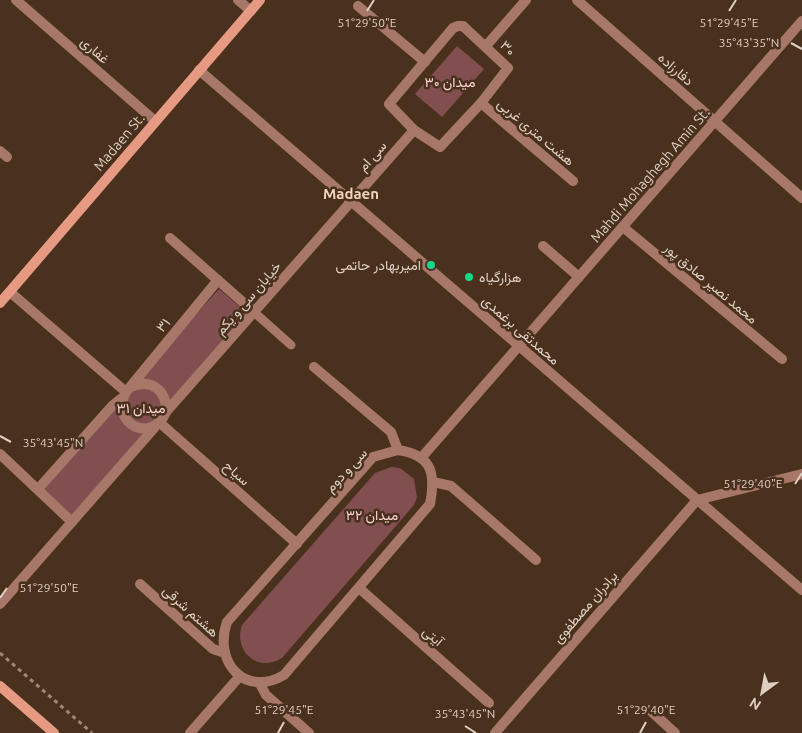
<svg xmlns="http://www.w3.org/2000/svg" width="802" height="733" viewBox="0 0 802 733" font-family="Ubuntu,Vazirmatn,sans-serif">
	<rect width="100%" height="100%" fill="#4a311d"/>
	<g fill="#824f51">
		<polygon points="457,46 484,69 442,117 415,94"/>
		<polygon points="219,289 247,313 158,424 72,515 44,490 126,392"/>
		<path d="M391,467l9,1 14,11 3,18 -3,8 -132,153c-24,15 -49,-6 -40,-33l133,-152z"/>
	</g>
	<g fill="none" stroke-linecap="round" stroke-linejoin="round">
		<polyline stroke="#9c8878" stroke-width="3" stroke-dasharray="4 4" stroke-linecap="butt" points="0,653 92,733"/>
		<polyline stroke="#a77769" stroke-width="9" points="254,312 291,345"/>
		<g stroke="#a77769" stroke-width="10">
			<polyline points="16,0 155,121"/>
			<polyline points="238,0 251,11"/>
			<polyline points="577,0 802,198"/>
			<polyline points="358,6 425,62"/>
			<polygon points="458,26 463,26 508,68 481,103 440,147 414,130 389,104 453,28"/>
			<polyline points="486,46 526,0"/>
			<polyline points="199,70 802,590"/>
			<polyline points="481,103 573,181"/>
			<polyline points="0,151 7,157"/>
			<polyline points="623,227 782,359"/>
			<polyline points="170,238 254,312"/>
			<polyline points="543,246 579,277"/>
			<polyline points="10,292 126,392"/>
			<polyline points="314,367 391,432 398,450"/>
			<path d="M131,387c20,-9 36,3 35,25 -13,32 -57,13 -40,-20l92,-112"/>
			<polyline points="166,412 414,130"/>
			<polyline points="159,422 297,544"/>
			<path d="M398,450c34,5 38,23 32,54l-146,171c-39,23 -71,-13 -57,-53l146,-165z"/>
			<polyline points="0,454 72,522"/>
			<polyline points="422,457 802,21"/>
			<polyline points="433,482 451,486 536,560"/>
			<polyline points="38,489 112,406 122,398"/>
			<polyline points="140,584 213,649 225,653"/>
			<polyline points="359,588 489,703"/>
			<polyline points="0,604 155,427"/>
			<polyline points="259,682 266,695 309,733"/>
			<polyline points="652,712 675,733"/>
			<polyline points="190,733 240,676"/>
			<polyline points="495,733 697,500 802,474"/>
		</g>
		<g stroke="#e69a83" stroke-width="10">
			<polyline points="0,303 260,0"/>
			<polyline points="0,686 54,733"/>
		</g>
	</g>
	<path fill="none" stroke="#dfcfc3" stroke-width="2" d="M367,11l7,-11M729,11l7,-11M791,43l11,6M0,436l11,6M795,484l7,-11M0,598l7,-10M465,726l11,7M278,733l6,-11M640,733l6,-11"/>
	<g fill="#10d98a" stroke="#4a311d" stroke-width="2">
		<circle cx="431" cy="265" r="5"/>
		<circle cx="469" cy="277" r="5"/>
	</g>
	<g text-anchor="middle" stroke-width="5" stroke-linejoin="round" paint-order="stroke">
		<g font-size="14" fill="#dfcfc3" stroke="#4a311d">
			<text transform="translate(508 48) rotate(46)" y="5">۳۰</text>
			<text transform="translate(95 50) rotate(41)" y="5">غفاری</text>
			<text transform="translate(676 69) rotate(41)" y="5">دفارزاده</text>
			<text transform="translate(536 132) rotate(40)" y="5">هشت متری غربی</text>
			<text transform="translate(119 142) rotate(-50)" y="5">Madaen St.</text>
			<text transform="translate(372 156) rotate(-48)" y="5">سی ام</text>
			<text transform="translate(650 175) rotate(-49)" y="5">Mahdi Mohaghegh Amin St.</text>
			<text transform="translate(711 283) rotate(40)" y="5">محمد نصیر صادق پور</text>
			<text transform="translate(248 298) rotate(-49)" y="5">خیابان سی و یکم</text>
			<text transform="translate(163 325) rotate(-50)" y="5">۳۱</text>
			<text transform="translate(521 330) rotate(41)" y="5">محمدتقی برغمدی</text>
			<text transform="translate(346 470) rotate(-47)" y="5">سی و دوم</text>
			<text transform="translate(237 473) rotate(42)" y="5">سیاح</text>
			<text transform="translate(585 607) rotate(-49)" y="5">برادران مصطفوی</text>
			<text transform="translate(191 611) rotate(42)" y="5">هشتم شرقی</text>
			<text transform="translate(433 636) rotate(41)" y="5">آیتی</text>
		</g>
		<g font-size="14" fill="#fad1d2" stroke="#4a311d">
			<text x="450" y="87">میدان ۳۰</text>
			<text x="141" y="413">میدان ۳۱</text>
			<text x="372" y="520">میدان ۳۲</text>
		</g>
		<g font-size="14" fill="#dfcfc3" stroke="#4a311d" text-anchor="end">
			<text x="421" y="270">امیربهادر حاتمی</text>
			<text x="479" y="282" text-anchor="start">هزارگیاه</text>
		</g>
		<g font-size="15" font-weight="bold" fill="#f5d4bd" stroke="#4a311d">
			<text x="351" y="199">Madaen</text>
		</g>
	</g>
	<g font-size="12" text-anchor="middle" fill="#dfcfc3" stroke="#4a311d" stroke-width="5" stroke-linejoin="round" paint-order="stroke">
		<text x="367" y="27">51°29'50"E</text>
		<text x="729" y="27">51°29'45"E</text>
		<text x="749" y="47">35°43'35"N</text>
		<text x="53" y="447">35°43'45"N</text>
		<text x="753" y="488">51°29'40"E</text>
		<text x="49" y="592">51°29'50"E</text>
		<text x="284" y="714">51°29'45"E</text>
		<text x="646" y="714">51°29'40"E</text>
		<text x="465" y="718">35°43'45"N</text>
	</g>
	<g transform="translate(762 693) rotate(212)" stroke="#4a311d" stroke-width="4" paint-order="stroke">
	<path d="M0-4L9 19L0 12L-9 19Z" fill="#dfcfc3"/>
	<text y="-8" font-size="14" font-weight="bold" text-anchor="middle" fill="#dfcfc3">N</text>
	</g>
</svg>
